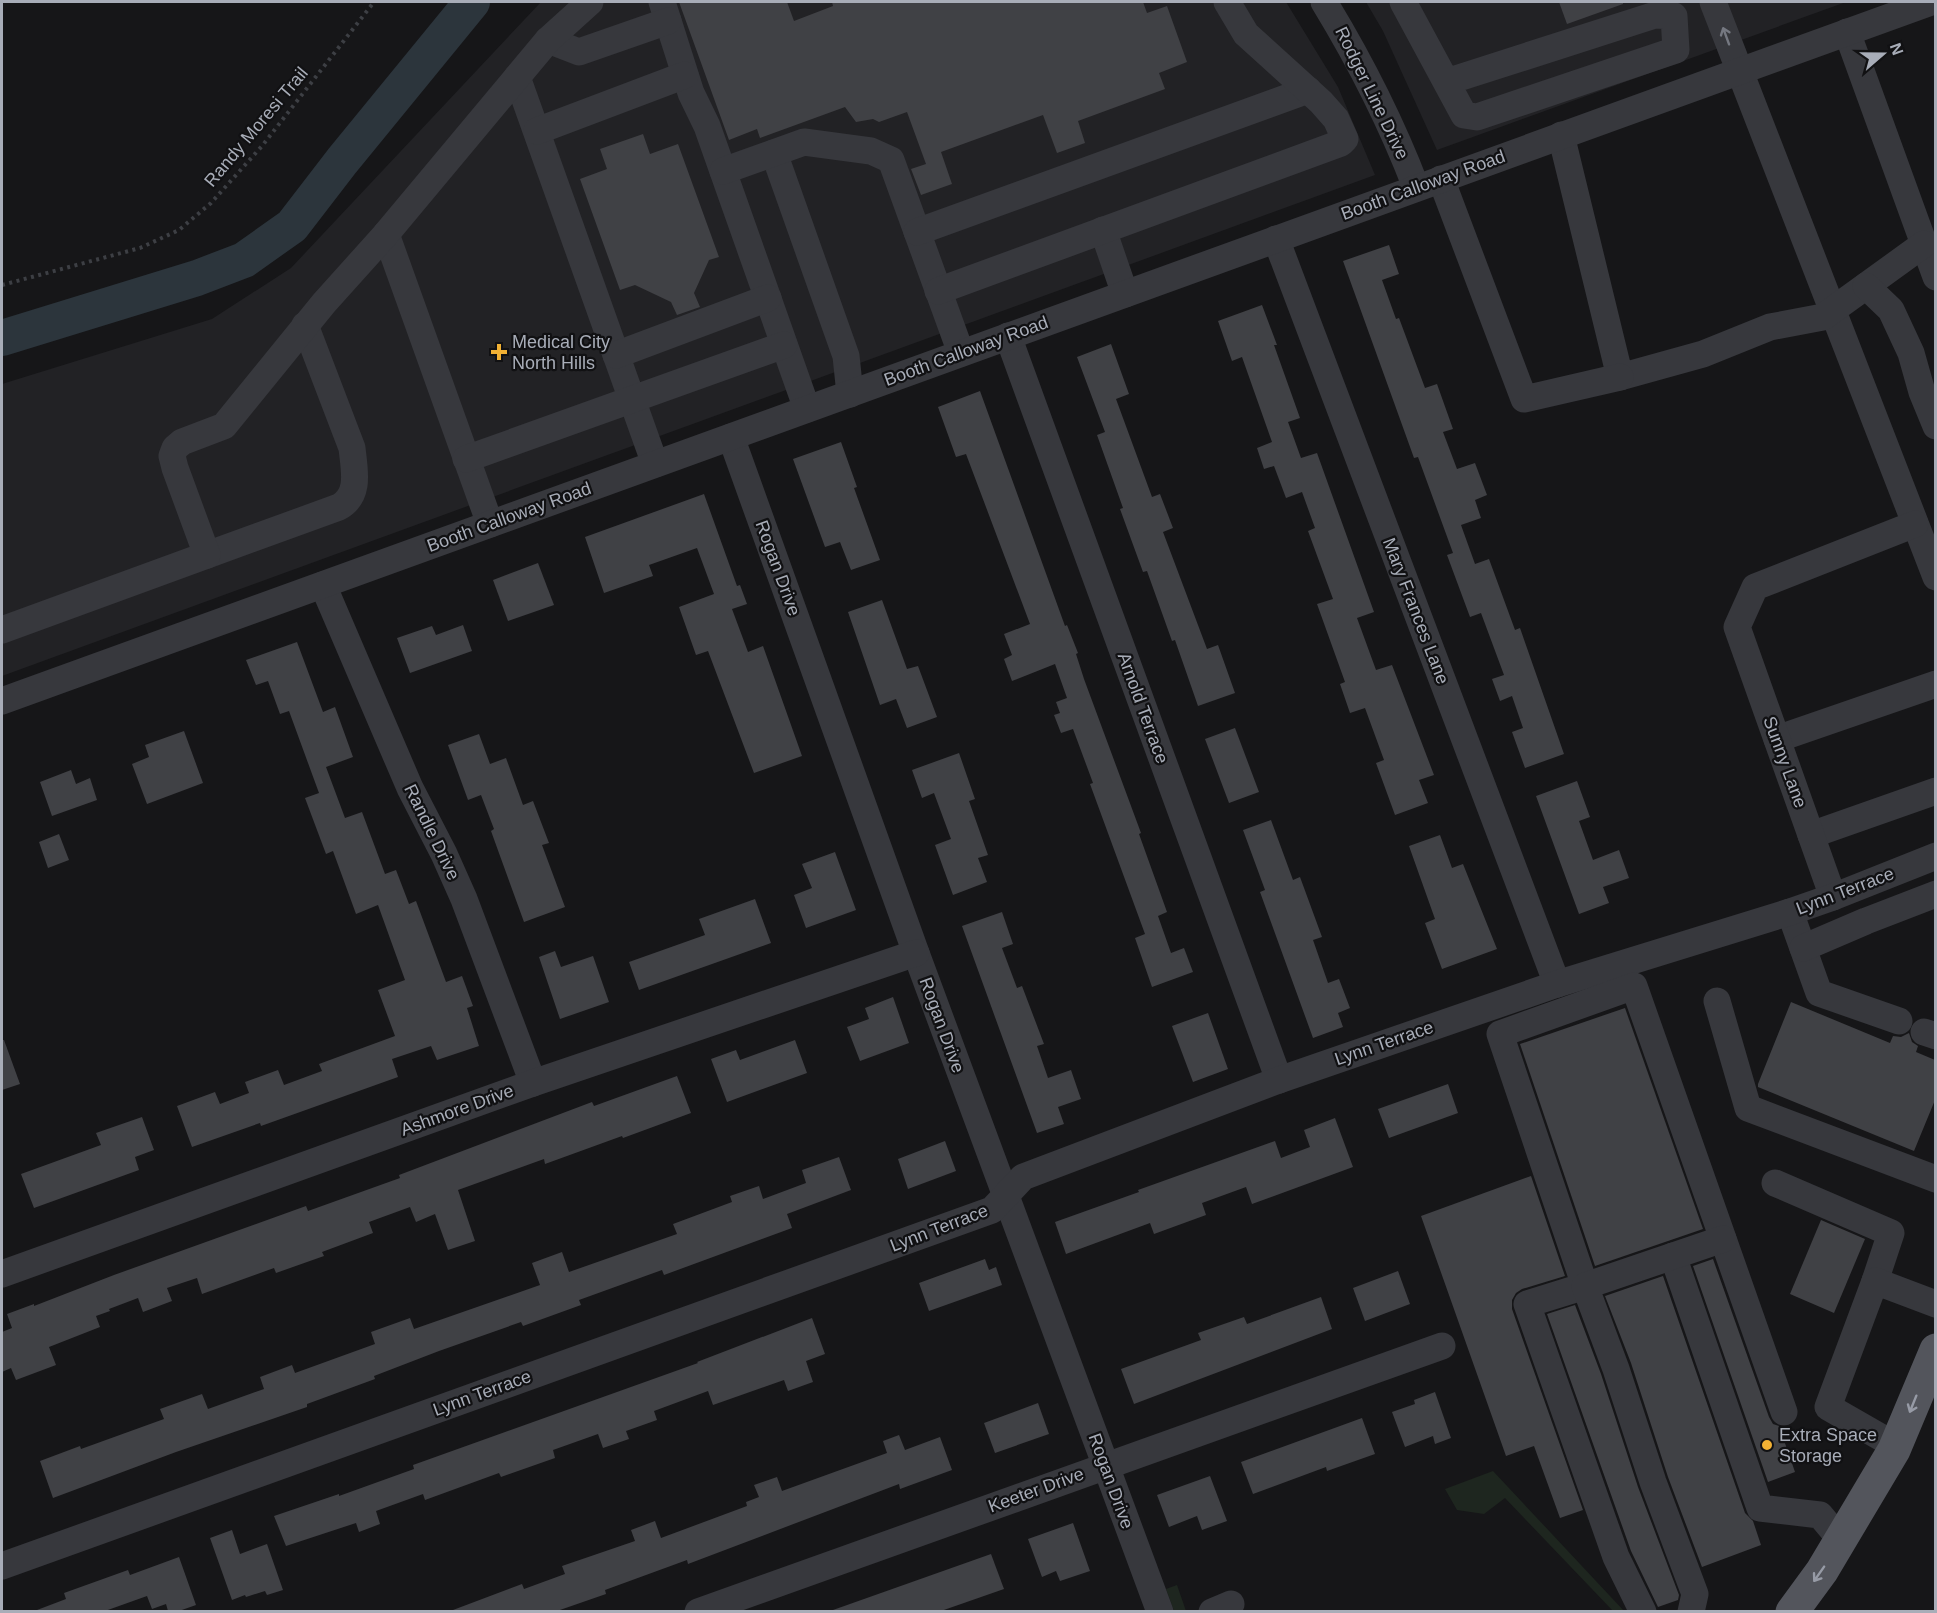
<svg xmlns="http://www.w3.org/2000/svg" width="1937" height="1613" viewBox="0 0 1937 1613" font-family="Helvetica,sans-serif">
	<rect width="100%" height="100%" fill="#161618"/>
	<g fill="#222225">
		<polygon points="541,2 1286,2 1338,87 1375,175 2,676 2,384 212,319 291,268"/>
		<polygon points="1366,2 1846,2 1437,150 1383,31"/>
	</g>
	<g fill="#1e261f">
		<polygon points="1493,1471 1624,1611 1613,1611 1505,1498 1484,1514 1457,1510 1445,1489"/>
		<polygon points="1177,1585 1186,1611 1174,1611 1166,1589"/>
	</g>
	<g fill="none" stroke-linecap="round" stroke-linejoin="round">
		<polyline stroke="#2c353c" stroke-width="36" points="2,338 197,278 244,260 292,226 342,161 472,2"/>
	</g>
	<g fill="#404145">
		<polygon points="679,2 787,2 794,21 833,6 832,2 1143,2 1147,13 1167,6 1187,62 1159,73 1165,89 1078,121 1085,143 1057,153 1043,115 941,152 952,184 921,195 911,169 926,164 907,112 879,122 873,119 856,122 845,107 760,138 757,129 729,140"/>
		<polygon points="1559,2 1623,2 1623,4 1567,24"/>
		<polygon points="643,134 650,154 678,144 719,257 709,260 694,293 700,307 677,315 671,302 635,285 620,290 580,179 607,169 600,149"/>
		<polygon points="1389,245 1399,274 1382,280 1396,319 1399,318 1425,388 1437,384 1453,429 1443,432 1457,469 1475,463 1487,495 1475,500 1481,518 1461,525 1475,564 1489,559 1515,630 1520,628 1564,754 1525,768 1512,732 1523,728 1512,696 1500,701 1492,679 1504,675 1481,613 1470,617 1447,555 1453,553 1418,457 1414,458 1343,261"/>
		<polygon points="1262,305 1277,345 1274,345 1300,418 1288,422 1301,458 1317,453 1374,612 1357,618 1376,670 1392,665 1434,775 1419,780 1428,803 1395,815 1376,763 1384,760 1365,708 1350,713 1340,684 1345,682 1317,604 1333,599 1308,531 1315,528 1302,492 1286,498 1274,466 1264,469 1257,448 1272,442 1242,357 1232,361 1218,321"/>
		<polygon points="1111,344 1129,394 1116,399 1152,497 1160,494 1173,528 1163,532 1207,649 1218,645 1235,693 1198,706 1175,640 1172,641 1147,571 1143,572 1120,509 1123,508 1097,435 1105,432 1077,357"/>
		<polygon points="980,391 1065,626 1067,625 1078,653 1076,654 1084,679 1141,833 1139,834 1167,912 1158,916 1171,953 1184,948 1193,972 1152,987 1135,938 1145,934 1090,784 1093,783 1073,729 1061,733 1054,715 1060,713 1056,702 1067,698 1055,664 1012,681 1004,659 1012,655 1004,634 1030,624 966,454 956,457 938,407"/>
		<polygon points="841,442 857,487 854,488 880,560 851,570 840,542 825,547 793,459"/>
		<polygon points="704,494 737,586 740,585 747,604 732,609 748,652 763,646 802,756 754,773 708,651 696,655 679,607 714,594 697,548 649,565 653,576 604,593 585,537"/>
		<polygon points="538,563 554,605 508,621 493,580"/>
		<polygon points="882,600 907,669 918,666 937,717 907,728 896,699 880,705 848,612"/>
		<polygon points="463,625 472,651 410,673 397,638 432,626 436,635"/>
		<polygon points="297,642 323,712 335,707 353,757 326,767 345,818 362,812 385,874 396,870 409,904 416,901 446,982 462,976 473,1006 467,1008 479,1046 437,1060 431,1046 392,1059 398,1077 261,1126 260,1123 192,1147 177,1106 215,1092 220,1104 249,1093 245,1082 278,1070 284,1085 322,1071 319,1064 395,1036 378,990 405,980 378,905 356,914 333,851 326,854 305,798 319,793 289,711 280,714 268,681 256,685 246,660"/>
		<polygon points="1235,728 1259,792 1229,803 1205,739"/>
		<polygon points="184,731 203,783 147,804 132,764 149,757 145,745"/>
		<polygon points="479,734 490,764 506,758 523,805 533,801 549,843 542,845 565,907 524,922 491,831 494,829 481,795 468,800 448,745"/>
		<polygon points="959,753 975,799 969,801 988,855 978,858 987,882 953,895 935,845 951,839 934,793 922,798 912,770"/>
		<polygon points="71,770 76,784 90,778 97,800 52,816 40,782"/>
		<polygon points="1577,781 1590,817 1579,821 1593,860 1619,850 1629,878 1603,887 1609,903 1579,914 1536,796"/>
		<polygon points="1271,820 1293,880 1300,877 1322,937 1313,940 1328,983 1339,979 1350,1008 1338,1013 1343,1027 1313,1038 1260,892 1265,890 1243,830"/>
		<polygon points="59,834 69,860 48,868 39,842"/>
		<polygon points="1440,835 1452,868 1463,864 1497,949 1442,969 1425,923 1435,919 1409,846"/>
		<polygon points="835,852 856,910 806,928 794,895 812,888 802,864"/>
		<polygon points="755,899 771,943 639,990 629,962 705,935 699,919"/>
		<polygon points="1002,912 1013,944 1002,948 1017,988 1022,986 1044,1044 1037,1046 1048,1078 1071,1070 1081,1099 1058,1107 1064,1124 1037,1133 962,926"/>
		<polygon points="555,951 561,967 593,956 609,1002 560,1019 539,957"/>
		<polygon points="893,997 909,1043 860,1061 847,1027 869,1019 865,1008"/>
		<polygon points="1791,1002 1890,1043 1893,1036 1901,1037 1909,1033 1912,1042 1918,1046 1916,1052 1935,1060 1935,1100 1914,1151 1758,1087 1758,1084"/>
		<polygon points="1625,1008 1703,1229 1595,1266 1520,1044"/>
		<polygon points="1208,1013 1228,1069 1193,1082 1172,1026"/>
		<polygon points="2,1040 4,1040 20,1084 2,1090"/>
		<polygon points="795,1040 807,1073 727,1102 711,1059 736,1050 740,1060"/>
		<polygon points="677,1076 691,1113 623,1138 622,1136 545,1164 544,1159 458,1190 475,1241 448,1250 435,1214 416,1222 410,1207 369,1222 373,1233 322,1252 324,1256 276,1273 274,1268 202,1294 197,1278 167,1288 172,1301 143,1312 138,1298 109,1309 110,1311 96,1316 100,1327 49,1347 56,1365 16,1380 11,1368 2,1372 2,1332 12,1328 7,1314 34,1304 34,1306 114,1275 306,1206 308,1211 400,1178 399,1175 592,1102 594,1106"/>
		<polygon points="1448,1084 1458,1113 1389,1138 1378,1109"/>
		<polygon points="142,1117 154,1150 135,1157 139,1170 34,1208 21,1174 101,1145 96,1133"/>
		<polygon points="1335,1118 1353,1167 1252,1204 1246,1187 1202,1203 1206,1215 1154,1234 1150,1223 1066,1254 1055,1222 1139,1192 1138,1190 1275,1141 1281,1158 1310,1147 1304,1130"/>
		<polygon points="945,1141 956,1171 908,1189 898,1159"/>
		<polygon points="839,1157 851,1190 787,1214 792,1228 664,1275 662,1270 579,1300 581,1305 523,1326 521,1322 439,1351 374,1376 375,1379 307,1404 307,1407 176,1452 53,1498 40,1461 80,1446 81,1449 164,1419 160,1409 202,1394 208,1409 264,1389 260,1377 292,1365 295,1373 375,1344 371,1332 410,1318 414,1329 540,1285 532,1263 562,1252 569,1272 677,1234 673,1224 732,1202 730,1196 759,1186 763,1199 806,1183 802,1170"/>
		<polygon points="1531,1176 1565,1276 1522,1289 1516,1293 1512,1300 1512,1309 1583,1510 1560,1518 1534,1446 1506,1456 1421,1216"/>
		<polygon points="1821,1220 1865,1239 1834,1313 1790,1294"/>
		<polygon points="985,1259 989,1270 996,1267 1002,1285 929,1311 919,1283"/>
		<polygon points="1713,1259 1769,1417 1773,1424 1779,1426 1795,1472 1768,1482 1693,1266"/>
		<polygon points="1398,1271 1410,1304 1365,1321 1353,1288"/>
		<polygon points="1663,1276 1745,1513 1753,1521 1761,1545 1702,1567 1668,1477 1631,1363 1605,1296"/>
		<polygon points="1321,1297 1332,1329 1134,1404 1121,1369 1201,1340 1198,1333 1244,1317 1247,1324"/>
		<polygon points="1575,1305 1601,1374 1638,1487 1679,1595 1678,1600 1658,1607 1631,1551 1547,1314"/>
		<polygon points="812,1318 825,1354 806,1361 813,1382 788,1391 784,1380 713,1405 708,1391 654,1411 657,1420 626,1431 629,1439 603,1448 598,1434 553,1450 555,1458 501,1477 499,1473 425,1500 423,1494 376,1511 380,1524 359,1532 356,1523 286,1546 274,1516 339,1494 339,1496 414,1469 413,1465 698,1363 697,1362"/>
		<polygon points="1435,1392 1451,1438 1435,1444 1433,1436 1405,1447 1392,1412 1415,1404 1414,1400"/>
		<polygon points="1038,1403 1049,1434 995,1453 984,1423"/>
		<polygon points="1362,1418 1375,1454 1327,1471 1326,1467 1253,1494 1241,1462"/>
		<polygon points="899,1435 905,1450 940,1437 952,1470 900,1489 899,1484 688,1564 687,1560 605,1590 606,1594 557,1611 453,1611 453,1610 522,1584 524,1589 565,1574 562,1566 635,1541 631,1530 655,1521 661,1538 747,1506 746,1502 759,1497 754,1485 777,1477 782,1491 887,1453 883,1441"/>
		<polygon points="1210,1476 1227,1521 1202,1530 1197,1516 1169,1527 1157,1495"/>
		<polygon points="1073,1523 1090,1571 1060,1581 1056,1571 1042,1577 1028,1539"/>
		<polygon points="232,1530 240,1554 267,1544 283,1590 267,1595 265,1591 246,1597 245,1595 232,1600 210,1538"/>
		<polygon points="991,1554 1004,1589 941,1611 834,1611 833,1610"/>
		<polygon points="179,1557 196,1605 179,1611 168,1611 166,1604 152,1609 147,1596 105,1611 37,1611 37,1610 66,1599 64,1593 128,1570 130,1575"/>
	</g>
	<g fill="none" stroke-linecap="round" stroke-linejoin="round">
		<polyline stroke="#3d3f44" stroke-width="4" stroke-dasharray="3 4.5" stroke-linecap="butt" points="2,285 140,248 179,230 211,203 262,146 374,2"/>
		<g stroke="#37383d" stroke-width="27">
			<polyline points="662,2 691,93 707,126 807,409"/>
			<path d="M1324,2c36,59 67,120 92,185"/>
			<polyline points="1403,2 1464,115 1477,117 1676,50 1674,16 1655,15 1446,82"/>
			<polyline points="1713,2 1936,577"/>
			<polyline points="1847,32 1936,277"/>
			<polyline points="548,40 579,52 668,21"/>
			<polyline points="517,77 655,464"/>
			<polyline points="537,131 685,75"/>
			<polyline points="1561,135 1620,377 1703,354 1770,327 1823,317 1924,244"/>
			<polyline points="774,153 846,356 850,394"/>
			<polyline points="723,171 804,142 871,151 891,160 961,353"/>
			<polyline points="1441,179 1524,399 1620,377"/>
			<polyline points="1103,230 1125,294"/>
			<polyline points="917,232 1308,90"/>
			<polyline points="386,234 490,524"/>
			<polyline points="1276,239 1557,984"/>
			<polyline points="1866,286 1891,310 1911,353 1922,392 1936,426"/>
			<polyline points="938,291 1341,143 1345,139 1336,119 1321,102 1246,34 1227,2"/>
			<polyline points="1008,336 1279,1080"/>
			<polyline points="616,355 768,298"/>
			<polyline points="731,437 916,953 1160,1612"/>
			<polyline points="466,459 784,345"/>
			<path d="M207,555l132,-48c22,-12 15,-38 13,-59l-47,-123"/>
			<polyline points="323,585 410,788 444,854 464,899 533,1083"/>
			<polyline points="2,630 207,555 175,468 172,456 175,448 182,442 224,426 324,303 386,234 548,40 590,2"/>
			<polyline points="2,701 1931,2"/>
			<polyline points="1777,739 1936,684"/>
			<polyline points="1811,835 1936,791"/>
			<polyline points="1833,897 1737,627 1755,587 1915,524"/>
			<polyline points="1790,912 1819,993 1899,1021"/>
			<polyline points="1803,948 1866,921 1936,894"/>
			<polyline points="1717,1001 1748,1108 1936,1179"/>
			<polyline points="1924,1032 1936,1036"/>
			<polyline points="1775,1183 1891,1233 1875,1281"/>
			<polyline points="1673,1256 1760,1508 1820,1515 1841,1540"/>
			<polyline points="2,1274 533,1083 916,953"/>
			<polyline points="1896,1446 1828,1407 1875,1281 1936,1304"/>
			<polyline points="2,1566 992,1210 1023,1177 1279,1080 1557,984 1790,912 1833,897 1936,856"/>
			<polyline points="698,1612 1442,1346"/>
			<polyline points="1212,1612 1231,1604"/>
			<polyline points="1643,1612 1616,1557 1527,1304 1585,1286 1500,1034 1634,986 1784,1412"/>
			<polyline points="1691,1612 1695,1594 1653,1482 1616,1369 1585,1286 1723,1239"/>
		</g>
		<polyline stroke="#53555c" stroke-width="33" points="1792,1612 1822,1571 1894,1450 1936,1350"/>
	</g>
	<defs><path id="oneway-shaft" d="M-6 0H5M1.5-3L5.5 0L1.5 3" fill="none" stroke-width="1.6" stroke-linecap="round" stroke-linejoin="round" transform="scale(1.5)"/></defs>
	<use stroke="#757881" href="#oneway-shaft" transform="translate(1726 36) rotate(-110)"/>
	<g stroke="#979ba6">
		<use href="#oneway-shaft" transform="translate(1913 1404) rotate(112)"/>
		<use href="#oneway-shaft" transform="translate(1819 1574) rotate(125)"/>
	</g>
	<g fill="#f2b134" stroke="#111113" stroke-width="2">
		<path d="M496 343h6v6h6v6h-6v6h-6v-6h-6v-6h6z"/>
		<circle cx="1767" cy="1445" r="6"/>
	</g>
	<g text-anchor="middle" stroke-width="4.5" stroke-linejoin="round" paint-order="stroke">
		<g font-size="18" fill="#a8adb8" stroke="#111113">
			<text transform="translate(1372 93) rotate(64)" y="6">Rodger Line Drive</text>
			<text transform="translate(256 127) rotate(-50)" y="6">Randy Moresi Trail</text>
			<text transform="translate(1423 185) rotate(-20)" y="6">Booth Calloway Road</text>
			<text transform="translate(966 351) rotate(-20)" y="6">Booth Calloway Road</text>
			<text transform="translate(509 517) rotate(-20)" y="6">Booth Calloway Road</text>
			<text transform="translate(778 568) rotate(70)" y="6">Rogan Drive</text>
			<text transform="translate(1416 611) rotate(69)" y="6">Mary Frances Lane</text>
			<text transform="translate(1143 708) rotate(70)" y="6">Arnold Terrace</text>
			<text transform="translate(1785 762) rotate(70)" y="6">Sunny Lane</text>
			<text transform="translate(432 832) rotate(64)" y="6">Randle Drive</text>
			<text transform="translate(1845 891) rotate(-21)" y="6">Lynn Terrace</text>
			<text transform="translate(942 1025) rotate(70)" y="6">Rogan Drive</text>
			<text transform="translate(1384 1043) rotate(-19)" y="6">Lynn Terrace</text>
			<text transform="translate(457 1110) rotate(-20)" y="6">Ashmore Drive</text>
			<text transform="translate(939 1228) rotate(-21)" y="6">Lynn Terrace</text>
			<text transform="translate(482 1393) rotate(-20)" y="6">Lynn Terrace</text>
			<text transform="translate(1111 1481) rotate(70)" y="6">Rogan Drive</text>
			<text transform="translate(1036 1490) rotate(-20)" y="6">Keeter Drive</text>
		</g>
		<g font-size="18" fill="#a8adb8" stroke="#111113" text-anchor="start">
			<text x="512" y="348">Medical City<tspan x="512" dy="21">North Hills</tspan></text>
			<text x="1779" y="1441">Extra Space<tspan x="1779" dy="21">Storage</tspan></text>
		</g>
	</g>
	<rect width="1937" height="1613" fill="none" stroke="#a8adb8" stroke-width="6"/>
	<g transform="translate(1883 54) rotate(70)" stroke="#111113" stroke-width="4.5" paint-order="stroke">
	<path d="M0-4.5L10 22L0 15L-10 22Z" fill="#a8adb8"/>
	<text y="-9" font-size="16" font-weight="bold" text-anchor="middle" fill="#a8adb8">N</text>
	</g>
</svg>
